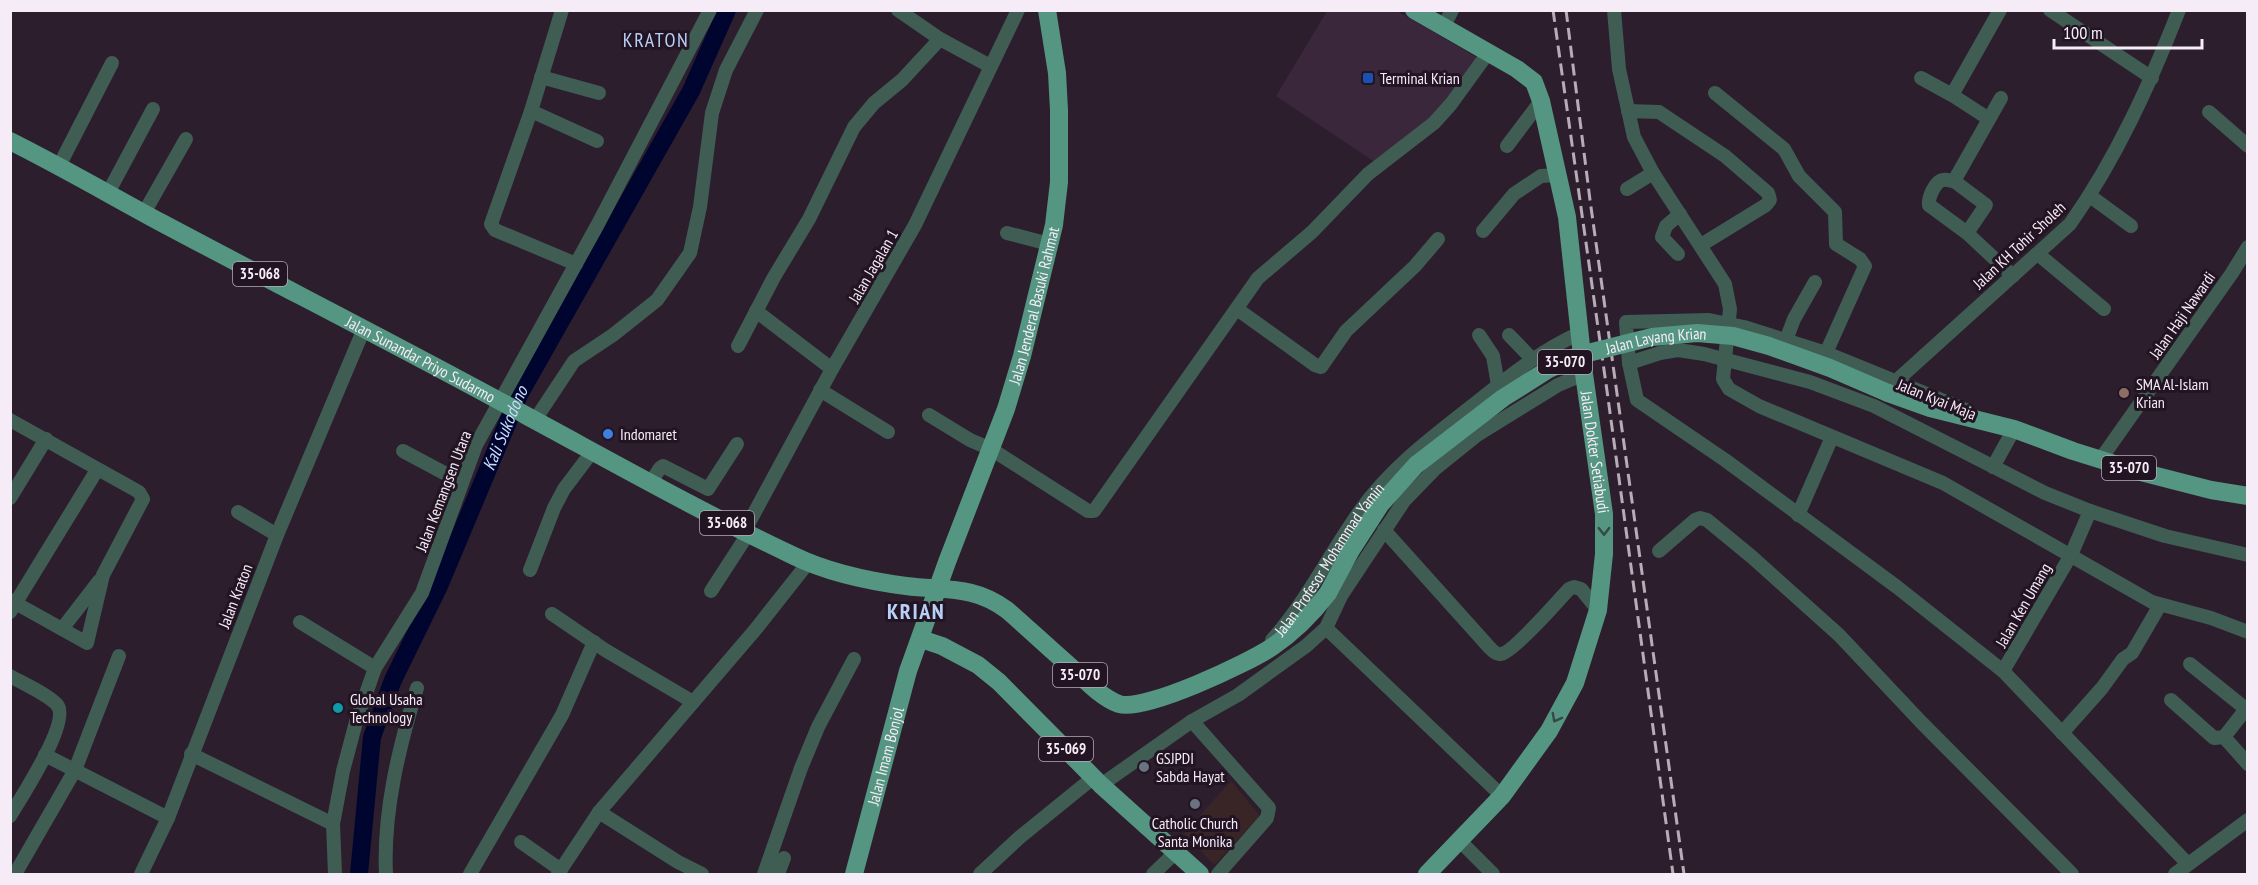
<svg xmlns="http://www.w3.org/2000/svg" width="2258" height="885" viewBox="0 0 2258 885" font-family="'PT Sans Narrow',sans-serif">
	<rect width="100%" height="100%" fill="#2d1e2e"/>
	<polygon fill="#3b273c" points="1327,11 1397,11 1483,61 1448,108 1375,162 1276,96"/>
	<polygon fill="#392526" points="1231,781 1260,816 1214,865 1184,833"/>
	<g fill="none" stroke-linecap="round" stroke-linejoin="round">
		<path stroke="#000530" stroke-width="18" id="s1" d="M359,874l13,-137 21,-57 46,-94 81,-193 171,-302 36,-81"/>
		<g stroke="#3f5d53" stroke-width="14">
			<polyline points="562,10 531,111 491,224 495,230 576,264"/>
			<polyline points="898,10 940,39 990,66"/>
			<polyline points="1614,10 1619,69 1634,137 1653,173 1725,284 1730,309 1723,379 1729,389 1759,406 1943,483 2152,602 2211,618 2248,632"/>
			<polyline points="2050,10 2152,78"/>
			<polyline points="1443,28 1452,10"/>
			<polyline points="541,77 599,93"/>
			<polyline points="1921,78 1952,95 1989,119"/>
			<polyline points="1715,93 1784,149 1799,176 1835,212 1836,244 1860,259 1865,266 1826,353"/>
			<polyline points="1952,95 2000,10"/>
			<polyline points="531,111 597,141"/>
			<polyline points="1628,111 1659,112 1725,156 1768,193 1770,200 1766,205 1701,245"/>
			<polyline points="2209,112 2248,146"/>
			<polyline points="1507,146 1541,101"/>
			<polyline points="59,166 112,63"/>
			<path d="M1954,181c-4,0 -7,-2 -11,-1 -8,1 -15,18 -14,25l38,28 46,43"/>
			<polyline points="1627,189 1653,173"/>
			<polyline points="108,193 153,109"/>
			<polyline points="2090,196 2131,226"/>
			<polyline points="144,213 186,139"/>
			<polyline points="1483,231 1514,194 1541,176 1558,175"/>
			<polyline points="1007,233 1049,244"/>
			<polyline points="1967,233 1986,205 1954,181 2001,98"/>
			<polyline points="1678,254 1662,237 1666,226 1680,214"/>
			<polyline points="2038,254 2104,309"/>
			<polyline points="1237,309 1315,365 1321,367 1346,331 1415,266 1438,239"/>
			<polyline points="756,311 832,369"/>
			<polyline points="1479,335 1493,356 1498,385"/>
			<polyline points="1509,335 1532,359"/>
			<polyline points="1786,340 1794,319 1815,282"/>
			<polyline points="738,346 774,277 809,219 854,127 874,103 902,80 940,39"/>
			<polyline points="1629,363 1660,353 1678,350 1704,354 1810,382 1874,406 2045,493 2090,511 2165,536 2248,555"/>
			<path d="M1895,382l175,-158c46,-65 80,-140 109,-214"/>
			<polyline points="820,390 888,432"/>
			<polyline points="1966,410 1826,353 1744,327 1709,320 1626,322 1629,363 1637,400 1725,460 1897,587 2003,671 2188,864"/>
			<polyline points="929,415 970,440 991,449 1088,511 1094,511 1258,278 1312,232 1368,174 1434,123 1451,104 1488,53"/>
			<polyline points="10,420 139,492 143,499 103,575 87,643 10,600"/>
			<polyline points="535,420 574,361 613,335 657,300 690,253 700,207 712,113 726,70 757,10"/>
			<polyline points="403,451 461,482"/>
			<polyline points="2100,460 2232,273 2248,247"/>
			<polyline points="1993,467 2014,429 2006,426"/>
			<polyline points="651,482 660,468 663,466 708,489 737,444"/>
			<polyline points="10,498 46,439"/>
			<polyline points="238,512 277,535"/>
			<polyline points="1798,515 1832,437"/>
			<path d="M1384,530l105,117c3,3 7,8 12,7 11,-1 58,-54 68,-65l5,-2 7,2 17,21"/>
			<polyline points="744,532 832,369 915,225 1018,10"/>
			<polyline points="1659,551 1695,520 1700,518 1707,520 1752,557 1839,635 1921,722 2072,874"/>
			<polyline points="530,570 554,508 564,489 592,452"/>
			<polyline points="711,591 748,534"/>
			<polyline points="10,612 97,470"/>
			<polyline points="552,614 605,650 693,702"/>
			<polyline points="300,622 375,668"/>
			<polyline points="1326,628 1502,796"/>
			<polyline points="62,629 99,581"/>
			<path id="s2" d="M1272,640c35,-39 58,-87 88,-129 31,-44 75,-76 117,-109 32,-26 65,-52 103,-69"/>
			<polyline points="2003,671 2071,555 2090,511"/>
			<path d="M10,676c12,7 41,20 48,30 11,18 -37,92 -48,110"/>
			<polyline points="2171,700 2214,738 2224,737 2246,709 2190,664"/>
			<polyline points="1192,721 1269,808 1267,818 1218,874"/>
			<polyline points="2062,733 2102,688 2123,659 2132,653 2160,605"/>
			<polyline points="2224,737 2248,764"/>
			<polyline points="191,754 333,824"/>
			<polyline points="45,755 168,818"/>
			<polyline points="1101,785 1192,721 1238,695 1306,646 1326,628 1341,596 1404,501 1436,468 1477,435 1558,385 1584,374"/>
			<polyline points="599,812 678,862 702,874"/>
			<polyline points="1459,840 1493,874"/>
			<polyline points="521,842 561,870"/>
			<polyline points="15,874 75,770 119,656"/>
			<polyline points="141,874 168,818 277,535 363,331"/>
			<polyline points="335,874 333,824 343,771 356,722 375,668 422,593 476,445 598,224 710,10"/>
			<path d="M386,874c-3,-62 13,-127 31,-186"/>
			<polyline points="470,874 562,715 594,642"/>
			<polyline points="558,874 599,812 755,630 808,563"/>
			<polyline points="764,874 801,768 818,727 854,659"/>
			<polyline points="778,874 784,858"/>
			<polyline points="980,874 1020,837 1094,777"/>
			<polyline points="1153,874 1175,853"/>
			<polyline points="2175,874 2248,820"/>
		</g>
		<g stroke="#549681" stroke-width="18">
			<path id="s3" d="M1414,10l103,59 17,13 7,19 26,116 17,157 20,140v40l-6,56 -23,73 -26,48 -47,65 -75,78"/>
			<path id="s4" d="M10,141c52,26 102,55 152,82 122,65 245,127 365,193 89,48 176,97 267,140 35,17 74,25 112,30 40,5 67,-1 101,24 22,19 43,39 65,58 13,12 30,30 47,36 26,8 129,-41 153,-57 22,-15 40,-33 56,-54"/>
			<polyline points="1888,393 1930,408 2014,429 2073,451 2137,471 2211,490 2248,496"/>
			<polyline points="921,639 942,646 978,665 999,682 1101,785 1200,874"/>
			<path id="s5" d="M854,874l54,-203 39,-109 59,-153 16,-53 32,-131 5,-43v-72l-2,-37 -10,-63"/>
		</g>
		<g stroke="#b8acb9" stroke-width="3" stroke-dasharray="12 6" stroke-linecap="butt">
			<polyline points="1553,10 1608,398 1673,874"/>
			<polyline points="1566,10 1590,200 1684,874"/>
		</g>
		<path stroke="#549681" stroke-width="18" id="s6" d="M1328,593l23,-43 29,-45 36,-40 87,-67 46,-29 31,-14 72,-18 45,-4 36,3 36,10 61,22 58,25"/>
	</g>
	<defs><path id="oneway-chevron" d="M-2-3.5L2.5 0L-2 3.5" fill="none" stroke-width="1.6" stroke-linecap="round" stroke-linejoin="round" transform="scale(1.5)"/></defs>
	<g stroke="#374849">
		<use href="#oneway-chevron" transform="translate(1604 531) rotate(89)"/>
		<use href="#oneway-chevron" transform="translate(1556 718) rotate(118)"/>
	</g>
	<rect fill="#1a4fb4" stroke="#231424" stroke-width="2" x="1362" y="72" width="12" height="12" rx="3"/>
	<circle fill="#8d6e63" stroke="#231424" stroke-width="2" cx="2124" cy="393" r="6"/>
	<circle fill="#3f7fe0" stroke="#231424" stroke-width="2" cx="608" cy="434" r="6"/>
	<circle fill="#0f9aa8" stroke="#231424" stroke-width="2" cx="338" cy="708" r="6"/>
	<g fill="#6b7280" stroke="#231424" stroke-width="2">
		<circle cx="1144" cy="767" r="6"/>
		<circle cx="1195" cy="804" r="6"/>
	</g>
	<g text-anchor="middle" stroke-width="6" stroke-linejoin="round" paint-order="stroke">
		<g fill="#231424" stroke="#b7abb8" stroke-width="1.5">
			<rect x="233" y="262" width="54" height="24" rx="4.5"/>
			<rect x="1538" y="350" width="54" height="24" rx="4.5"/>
			<rect x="2102" y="456" width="54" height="24" rx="4.5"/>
			<rect x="700" y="511" width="54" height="24" rx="4.5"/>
			<rect x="1053" y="663" width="54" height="24" rx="4.5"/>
			<rect x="1039" y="737" width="54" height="24" rx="4.5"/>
		</g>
		<g font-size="15" font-weight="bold" fill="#f6ecf7">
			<text x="260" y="279">35-068</text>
			<text x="1565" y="367">35-070</text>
			<text x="2129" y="473">35-070</text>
			<text x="727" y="528">35-068</text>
			<text x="1080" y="680">35-070</text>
			<text x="1066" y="754">35-069</text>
		</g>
		<g font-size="16" fill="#f6ecf7" stroke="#231424" text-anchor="start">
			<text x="1380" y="84">Terminal Krian</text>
			<text x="2136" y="390">SMA Al-Islam<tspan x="2136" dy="18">Krian</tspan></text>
			<text x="620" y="440">Indomaret</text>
			<text x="350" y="705">Global Usaha<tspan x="350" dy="18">Technology</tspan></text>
			<text x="1156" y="764">GSJPDI<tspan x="1156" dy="18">Sabda Hayat</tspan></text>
			<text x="1195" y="829" text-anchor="middle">Catholic Church<tspan x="1195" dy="18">Santa Monika</tspan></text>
		</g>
		<g font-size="16" fill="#f6ecf7" stroke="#231424">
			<text transform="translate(2019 245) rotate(-43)" y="6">Jalan KH Tohir Sholeh</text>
			<text transform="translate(873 266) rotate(-60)" y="6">Jalan Jagalan 1</text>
			<text dy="6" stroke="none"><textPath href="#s5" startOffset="597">Jalan Jenderal Basuki Rahmat</textPath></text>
			<text transform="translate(2182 315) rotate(-55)" y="6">Jalan Haji Nawardi</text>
			<text dy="6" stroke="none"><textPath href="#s6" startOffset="432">Jalan Layang Krian</textPath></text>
			<text dy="6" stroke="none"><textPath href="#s4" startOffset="465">Jalan Sunandar Priyo Sudarmo</textPath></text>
			<text transform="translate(1937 399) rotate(22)" y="6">Jalan Kyai Maja</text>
			<text dy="6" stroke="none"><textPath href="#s3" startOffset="516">Jalan Dokter Setiabudi</textPath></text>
			<text transform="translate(443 491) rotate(-69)" y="6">Jalan Kemangsen Utara</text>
			<text dy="6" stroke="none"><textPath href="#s2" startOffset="99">Jalan Profesor Mohammad Yamin</textPath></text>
			<text transform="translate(235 596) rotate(-69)" y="6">Jalan Kraton</text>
			<text transform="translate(2023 605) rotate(-60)" y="6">Jalan Ken Umang</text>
			<text dy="6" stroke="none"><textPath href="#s5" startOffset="122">Jalan Imam Bonjol</textPath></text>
		</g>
		<g font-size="18" font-style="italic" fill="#c8dcfb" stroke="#231424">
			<text dy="6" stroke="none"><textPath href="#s1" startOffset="474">Kali Sukodono</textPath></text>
		</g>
		<g font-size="20" letter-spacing="1.5" fill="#b8cff6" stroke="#231424">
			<text x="656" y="47">KRATON</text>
		</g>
		<g font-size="22" font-weight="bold" letter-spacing="1.5" fill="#b8cff6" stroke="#231424">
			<text x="916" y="619">KRIAN</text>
		</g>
	</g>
	<rect width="2258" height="885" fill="none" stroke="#f6ecf7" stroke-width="24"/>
	<path d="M2054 39v9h148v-9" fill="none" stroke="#f6ecf7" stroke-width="3"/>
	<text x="2063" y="39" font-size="18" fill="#f6ecf7" stroke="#231424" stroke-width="4.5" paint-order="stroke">100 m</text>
</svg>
